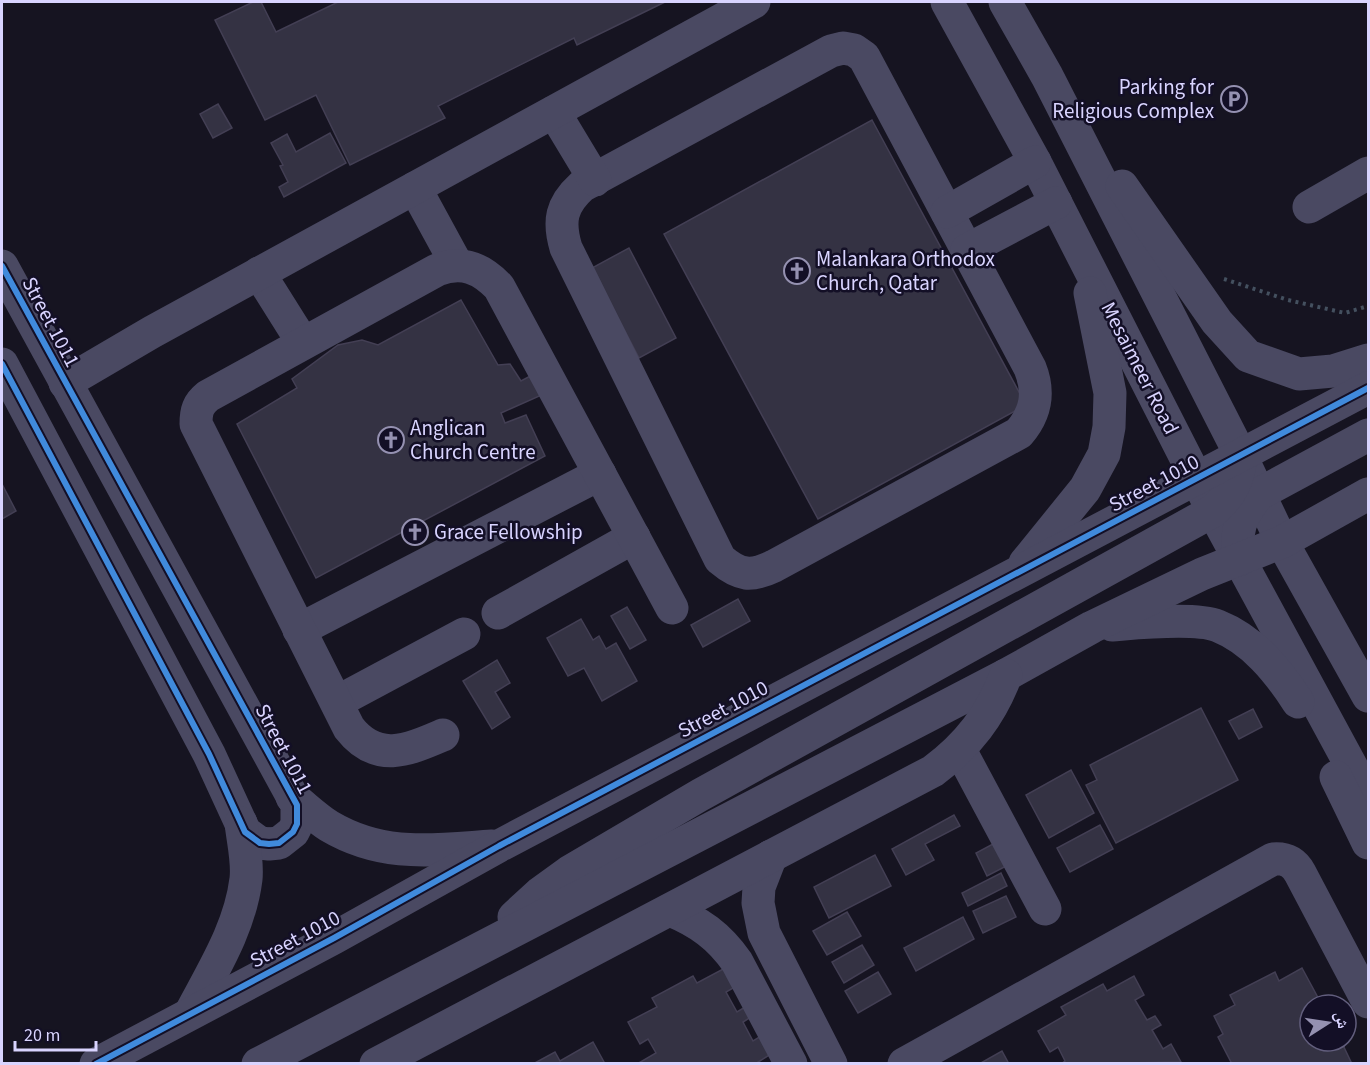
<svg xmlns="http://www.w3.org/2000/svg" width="1370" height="1065" viewBox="0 0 1370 1065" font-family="'Source Sans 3','Noto Naskh Arabic',sans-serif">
	<rect width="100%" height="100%" fill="#161421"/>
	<g fill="#343243" stroke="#433f54" stroke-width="1.5">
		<polygon points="253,2 261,2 276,32 338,2 665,2 577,45 574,38 438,106 445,118 350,165 316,95 265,120 215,20"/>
		<polygon points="218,104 232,128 213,138 200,114"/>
		<polygon points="872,120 1026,405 818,519 664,234"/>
		<polygon points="330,133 346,163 284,197 279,187 288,182 280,166 283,165 271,143 287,134 296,152"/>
		<polygon points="629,248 676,338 639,358 592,268"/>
		<polygon points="461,300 498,365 510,364 521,381 534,374 544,394 501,413 505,423 526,415 545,456 316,578 237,424 297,388 292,379 338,345 362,340 378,345"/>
		<polygon points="2,484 16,511 2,519"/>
		<polygon points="738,599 750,621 703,647 691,625"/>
		<polygon points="627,607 646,640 630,649 611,616"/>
		<polygon points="581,619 593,640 599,636 606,649 616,643 637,681 602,701 584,668 568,676 547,638"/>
		<polygon points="497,660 510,683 495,692 510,717 492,729 463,681"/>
		<polygon points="1201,708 1238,780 1116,843 1086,785 1097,780 1090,765"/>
		<polygon points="1253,709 1262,727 1239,739 1229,721"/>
		<polygon points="1071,770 1094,813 1049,838 1026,795"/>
		<polygon points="954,815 960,826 925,844 934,860 906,875 892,849"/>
		<polygon points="1100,825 1113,849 1070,872 1057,848"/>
		<polygon points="1006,837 1018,860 987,876 976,853"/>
		<polygon points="875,855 891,886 829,918 814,887"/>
		<polygon points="1001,873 1007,886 968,906 962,893"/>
		<polygon points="1006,896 1016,917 983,933 973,911"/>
		<polygon points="847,912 861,936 827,955 813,931"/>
		<polygon points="963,917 974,939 916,971 904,948"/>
		<polygon points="862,945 874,965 844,983 832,962"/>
		<polygon points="725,968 735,987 726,992 737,1012 745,1007 751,1017 743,1022 753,1041 761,1036 771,1054 755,1064 637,1064 656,1053 648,1039 640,1044 628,1022 657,1007 652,998 693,976 697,983"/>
		<polygon points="1302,968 1322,1005 1310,1005 1310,1041 1341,1041 1352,1064 1232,1064 1218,1037 1223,1034 1214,1016 1235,1005 1230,995 1275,972 1279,981"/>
		<polygon points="878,972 891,994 858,1013 845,991"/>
		<polygon points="1134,976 1144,995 1135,1000 1147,1020 1155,1016 1161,1025 1152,1030 1163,1049 1171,1044 1181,1062 1061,1064 1065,1061 1058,1047 1050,1052 1038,1031 1066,1015 1061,1007 1103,984 1107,991"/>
		<polygon points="593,1042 604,1062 601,1064 533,1064 555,1052 560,1061"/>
		<polygon points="1002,1051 1009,1064 979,1064"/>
	</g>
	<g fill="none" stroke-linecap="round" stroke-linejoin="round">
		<polyline stroke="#44505f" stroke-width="4" stroke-dasharray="3 4.5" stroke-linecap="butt" points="1224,279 1288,300 1345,313 1368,306"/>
		<g stroke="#4a4962" stroke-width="33">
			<polyline points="947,2 1035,162 1213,511 1368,797"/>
			<polyline points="1005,2 1047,76 1241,456 1282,542 1368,696"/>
			<path d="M843,48l11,2 10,7 166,311c10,25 6,45 -11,65l-245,133c-23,11 -34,10 -54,-7l-154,-311c-8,-27 -5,-43 16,-62l249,-135z"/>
			<polyline points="554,112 595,180"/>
			<polyline points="1122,186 1217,322 1248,356 1299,374 1333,371 1368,360"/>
			<polyline points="415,188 457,265"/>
			<polyline points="1309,207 1368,173"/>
			<polyline points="947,212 1035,162"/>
			<polyline points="967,250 1056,203"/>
			<polyline points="2,266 297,805 297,824 293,832 279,843 269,844 260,843 245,832 209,754 2,364"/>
			<polyline points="259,273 303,343"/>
			<polyline points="65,383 152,332 754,2"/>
			<path d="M1239,560c-4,-29 1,-44 20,-66l109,-59"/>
			<polyline points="1025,563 1085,489 1104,454 1109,427 1110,393 1090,293"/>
			<polyline points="498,613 634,537"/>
			<path d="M1112,625c26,-2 83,-8 106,1 35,14 60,45 80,76"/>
			<polyline points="299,630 600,474"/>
			<polyline points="337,702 464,634"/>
			<path d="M443,735c-35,15 -66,29 -94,-7l-153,-304c0,-13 2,-20 12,-28l229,-126c25,-10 44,-2 62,17l173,321"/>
			<polyline points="960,750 1045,909"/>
			<polyline points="1336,777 1368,843"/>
			<path d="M292,797c12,9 24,21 37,29 54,32 103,24 163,20"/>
			<polyline points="771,856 759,887 758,903 764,933 831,1064"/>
			<path d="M670,910c29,12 49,26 67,52l54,102"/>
			<path d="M514,917l26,-24 29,-21 131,-77 513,-284c18,-16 26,-31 28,-55"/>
			<path d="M191,1012c22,-42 49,-84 55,-133 2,-18 -3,-38 -5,-56"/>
			<polyline points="96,1064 334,938 499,846 1368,388"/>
			<polyline points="258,1064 1006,675 1092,627 1202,574 1282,542 1368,494"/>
			<path d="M376,1064l557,-293c35,-26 58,-56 73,-96"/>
			<path d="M904,1064l369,-205c13,-1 21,3 27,14l68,129"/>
		</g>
		<defs>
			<g id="cycleway">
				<polyline points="2,266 297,805 297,824 293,832 279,843 269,844 260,843 245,832 209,754 2,364"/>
				<polyline points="96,1064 334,938 499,846 1368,388"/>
			</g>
		</defs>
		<use href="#cycleway" stroke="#130f26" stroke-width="10"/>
		<use href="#cycleway" stroke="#408adc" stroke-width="6"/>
	</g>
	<defs>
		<symbol id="parking-ring" viewBox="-11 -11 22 22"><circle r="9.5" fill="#130f26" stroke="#9591b1" stroke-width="1.5"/><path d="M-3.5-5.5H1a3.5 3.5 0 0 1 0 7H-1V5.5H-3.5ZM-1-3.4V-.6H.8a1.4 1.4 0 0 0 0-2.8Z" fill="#9591b1"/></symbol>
		<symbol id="church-ring" viewBox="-11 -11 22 22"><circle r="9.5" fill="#130f26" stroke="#9591b1" stroke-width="1.5"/><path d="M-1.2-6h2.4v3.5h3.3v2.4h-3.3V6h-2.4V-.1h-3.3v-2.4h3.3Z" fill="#9591b1"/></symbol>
	</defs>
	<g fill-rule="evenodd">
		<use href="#parking-ring" x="1219" y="84" width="30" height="30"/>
		<use href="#church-ring" x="782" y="256" width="30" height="30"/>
		<use href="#church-ring" x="376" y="425" width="30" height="30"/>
		<use href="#church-ring" x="400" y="517" width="30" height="30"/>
	</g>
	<g text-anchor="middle" stroke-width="5" stroke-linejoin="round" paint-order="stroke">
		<g font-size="21" fill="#d9d4ff" stroke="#130f26" text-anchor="start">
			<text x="1214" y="94" text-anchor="end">Parking for<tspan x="1214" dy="24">Religious Complex</tspan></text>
			<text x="816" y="266">Malankara Orthodox<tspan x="816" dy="24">Church, Qatar</tspan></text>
			<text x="410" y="435">Anglican<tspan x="410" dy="24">Church Centre</tspan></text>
			<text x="434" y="539">Grace Fellowship</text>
		</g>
		<g font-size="21" fill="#d9d4ff" stroke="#130f26">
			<text transform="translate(51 322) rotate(62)" y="7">Street 1011</text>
			<text transform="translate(1140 368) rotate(63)" y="7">Mesaimeer Road</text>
			<text transform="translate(1154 483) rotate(-28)" y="7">Street 1010</text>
			<text transform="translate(723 709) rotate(-28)" y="7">Street 1010</text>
			<text transform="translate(284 749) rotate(62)" y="7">Street 1011</text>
			<text transform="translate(295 939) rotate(-28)" y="7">Street 1010</text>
		</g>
	</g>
	<rect width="1370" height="1065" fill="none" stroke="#d9d4ff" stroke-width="6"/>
	<g transform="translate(1328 1023) rotate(78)"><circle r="28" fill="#130f26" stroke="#625e7d" stroke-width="1.5"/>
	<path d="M0-4.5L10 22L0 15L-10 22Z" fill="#9591b1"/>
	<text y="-9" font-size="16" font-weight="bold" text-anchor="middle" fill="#d9d4ff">ش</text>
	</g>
	<path d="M15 1041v9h81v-9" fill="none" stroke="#d9d4ff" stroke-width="3"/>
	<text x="24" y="1041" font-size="18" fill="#d9d4ff" stroke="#130f26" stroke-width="4.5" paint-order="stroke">20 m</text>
</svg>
